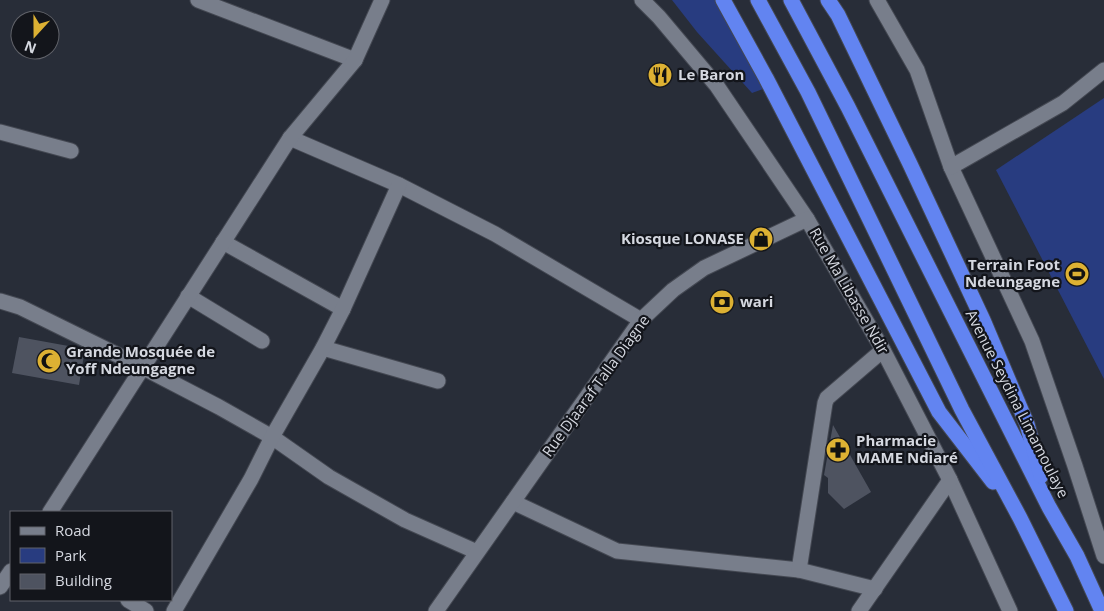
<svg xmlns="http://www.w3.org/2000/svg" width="1104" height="611" viewBox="0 0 1104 611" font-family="'Open Sans',sans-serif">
	<rect width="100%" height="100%" fill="#282d38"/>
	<g fill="#283c80">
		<polygon points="672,0 716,0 763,89 752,93 697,32"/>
		<polygon points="1104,98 1104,379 996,170"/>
	</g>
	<g fill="#4e5360">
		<polygon points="19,337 85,349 79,385 12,373"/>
		<polygon points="833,425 871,492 844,509 828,493 828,478 824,475"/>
	</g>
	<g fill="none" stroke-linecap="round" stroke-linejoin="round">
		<defs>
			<g id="minor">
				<polyline points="198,0 355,60"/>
				<polyline points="642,0 659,17 717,86 807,219 883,350 950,480 1010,611"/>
				<polyline points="877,0 917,70 951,167 1032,341 1075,466 1104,556"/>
				<polyline points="0,132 71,151"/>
				<polyline points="290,138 399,185 495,234 641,320"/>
				<polyline points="951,167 1063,103 1104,70"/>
				<polyline points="223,242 343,309"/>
				<polyline points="188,296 262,341"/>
				<polyline points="0,301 20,307 142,367 219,407 272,437 329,477 405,520 477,552"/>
				<polyline points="323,348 438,381"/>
				<polyline points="513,502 617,551 799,570 875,589"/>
				<polyline points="50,512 290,138 355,60 382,0"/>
				<polyline points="799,570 825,403 827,398 883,350"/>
				<polyline points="0,587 11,571"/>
				<polyline points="128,600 146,611"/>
				<polyline points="174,611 251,479 272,437 323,348 343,309 399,185"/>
				<polyline points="436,611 641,320 673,290 704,268 807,219"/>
				<polyline points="859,611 950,480"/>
			</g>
			<g id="highway">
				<polyline points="723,0 766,78 939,412 993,482"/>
				<polyline points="758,0 808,92 962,410 1020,518 1066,611"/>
				<polyline points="791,0 848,107 1049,507 1077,556 1102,611"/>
				<polyline points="828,0 838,15 910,164 983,320 1027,424 1041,476"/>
			</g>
		</defs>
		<use href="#minor" stroke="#444852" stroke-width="17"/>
		<use href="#highway" stroke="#444852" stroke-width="17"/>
		<use href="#minor" stroke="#787e8b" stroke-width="15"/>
		<use href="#highway" stroke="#6284f1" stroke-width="15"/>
	</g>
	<defs>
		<symbol id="restaurant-disc" viewBox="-11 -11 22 22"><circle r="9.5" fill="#ddb133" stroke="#13151b"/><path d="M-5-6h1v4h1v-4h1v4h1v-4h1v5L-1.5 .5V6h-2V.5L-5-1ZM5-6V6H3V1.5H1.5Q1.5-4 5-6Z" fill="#111"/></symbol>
		<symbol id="shop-disc" viewBox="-11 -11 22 22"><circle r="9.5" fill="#ddb133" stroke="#13151b"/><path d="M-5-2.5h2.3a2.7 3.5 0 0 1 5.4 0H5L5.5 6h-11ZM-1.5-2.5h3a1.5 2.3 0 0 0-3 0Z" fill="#111"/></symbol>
		<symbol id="stadium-disc" viewBox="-11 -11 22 22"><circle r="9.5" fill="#ddb133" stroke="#13151b"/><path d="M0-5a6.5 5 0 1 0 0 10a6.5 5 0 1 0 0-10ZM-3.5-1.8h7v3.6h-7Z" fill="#111"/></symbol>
		<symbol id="bank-disc" viewBox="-11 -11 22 22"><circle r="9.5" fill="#ddb133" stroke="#13151b"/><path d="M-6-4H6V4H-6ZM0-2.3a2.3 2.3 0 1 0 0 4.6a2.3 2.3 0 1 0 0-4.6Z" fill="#111"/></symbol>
		<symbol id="mosque-disc" viewBox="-11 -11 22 22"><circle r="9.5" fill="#ddb133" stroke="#13151b"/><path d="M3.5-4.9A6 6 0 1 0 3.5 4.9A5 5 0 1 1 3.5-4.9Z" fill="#111"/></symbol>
		<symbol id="pharmacy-disc" viewBox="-11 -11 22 22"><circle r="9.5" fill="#ddb133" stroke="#13151b"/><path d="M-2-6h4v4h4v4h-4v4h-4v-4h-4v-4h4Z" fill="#111"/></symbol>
	</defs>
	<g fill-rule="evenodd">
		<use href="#restaurant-disc" x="646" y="61" width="28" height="28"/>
		<use href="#shop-disc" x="747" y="225" width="28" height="28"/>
		<use href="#stadium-disc" x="1063" y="260" width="28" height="28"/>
		<use href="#bank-disc" x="708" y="288" width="28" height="28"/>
		<use href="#mosque-disc" x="35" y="347" width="28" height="28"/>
		<use href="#pharmacy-disc" x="824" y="436" width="28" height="28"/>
	</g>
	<g text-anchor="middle" stroke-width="4.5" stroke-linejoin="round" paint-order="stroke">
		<g font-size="15" font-weight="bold" fill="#d5d8e0" stroke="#13151b" text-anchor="start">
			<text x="678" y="80">Le Baron</text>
			<text x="744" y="244" text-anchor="end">Kiosque LONASE</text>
			<text x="1060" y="270" text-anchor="end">Terrain Foot<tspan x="1060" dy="17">Ndeungagne</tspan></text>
			<text x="740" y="307">wari</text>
			<text x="66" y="357">Grande Mosquée de<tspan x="66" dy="17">Yoff Ndeungagne</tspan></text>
			<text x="856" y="446">Pharmacie<tspan x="856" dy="17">MAME Ndiaré</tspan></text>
		</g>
		<g font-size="15" fill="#d5d8e0" stroke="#13151b">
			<text transform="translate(849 291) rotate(60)" y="5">Rue Ma Libasse Ndir</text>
			<text transform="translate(596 386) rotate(-54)" y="5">Rue Djaaraf Talla Diagne</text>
			<text transform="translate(1017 404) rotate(63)" y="5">Avenue Seydina Limamoulaye</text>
		</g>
	</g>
	<rect x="10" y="511" width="162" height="90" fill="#13151b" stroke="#61636a"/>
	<rect x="20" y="527" width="25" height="8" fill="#787e8b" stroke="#61636a"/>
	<text x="55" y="536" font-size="15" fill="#d5d8e0">Road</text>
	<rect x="20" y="548" width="25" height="15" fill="#283c80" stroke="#61636a"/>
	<text x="55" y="561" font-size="15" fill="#d5d8e0">Park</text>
	<rect x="20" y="574" width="25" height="15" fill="#4e5360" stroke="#61636a"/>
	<text x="55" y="586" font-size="15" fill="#d5d8e0">Building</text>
	<g transform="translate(35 35) rotate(201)"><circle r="24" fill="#13151b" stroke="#61636a"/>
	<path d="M0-4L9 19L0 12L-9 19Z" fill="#ddb133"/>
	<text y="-8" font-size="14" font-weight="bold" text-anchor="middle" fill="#d5d8e0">N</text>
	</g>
</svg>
